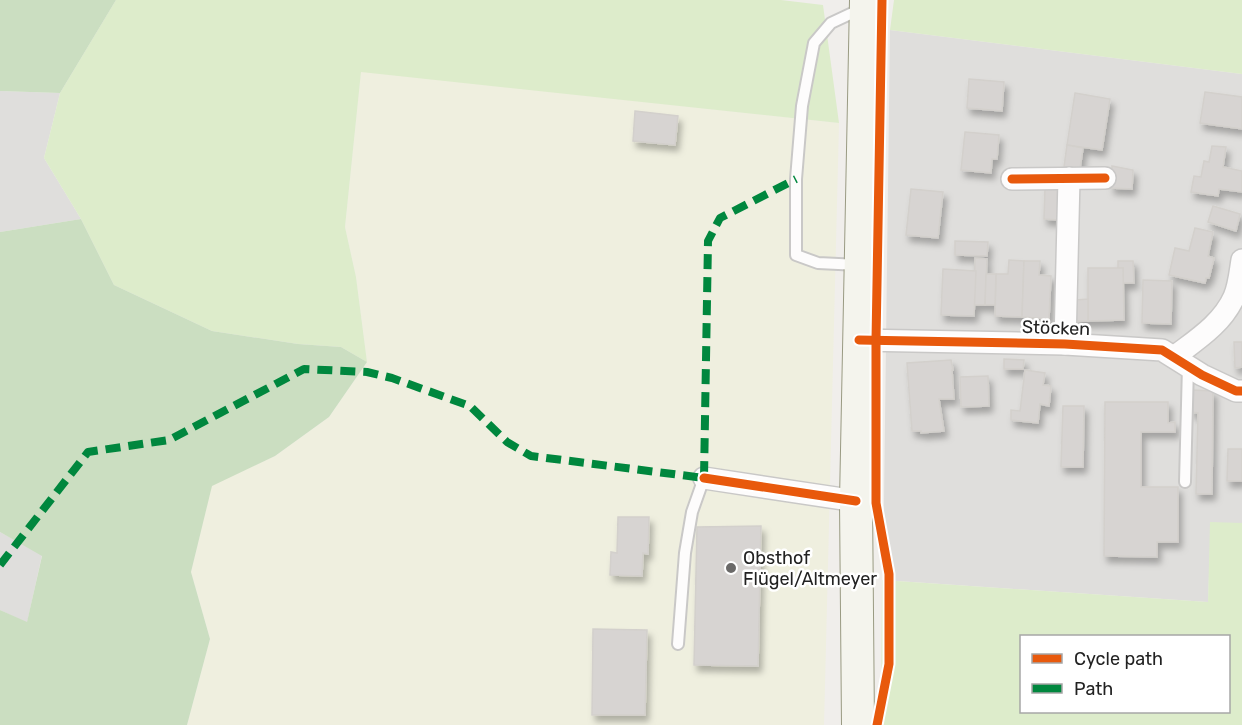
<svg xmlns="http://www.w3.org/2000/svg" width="1242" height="725" viewBox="0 0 1242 725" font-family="Rubik,sans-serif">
	<defs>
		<filter id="shadow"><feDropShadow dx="3.5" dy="6" stdDeviation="3" flood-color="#0004"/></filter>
	</defs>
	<rect width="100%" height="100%" fill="#f0eeeb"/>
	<g fill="#dfdedc">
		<polygon points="890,30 1242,74 1242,523 1211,523 1208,602 883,580"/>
		<polygon points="0,91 60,93 44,158 81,219 0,232"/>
		<polygon points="0,532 42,555 27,623 0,610"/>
	</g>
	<polygon fill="#efefdf" points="361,71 839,123 824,725 187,725 210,639 191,572 212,485 275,456 329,417 367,362 356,277 345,227"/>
	<g fill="#ddeccb" fill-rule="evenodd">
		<polygon points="116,0 781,0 823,5 839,123 361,72 345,227 356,277 367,362 341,347 298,344 212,331 114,285 81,219 44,158 60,93"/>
		<polygon points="894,0 1242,0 1242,74 890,30"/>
		<path d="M1210,522l32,1v202h-361l1,-145 326,22zM1022,636h206v76h-206z"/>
	</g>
	<g fill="#cbdec1">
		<polygon points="0,0 116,0 60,93 0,91"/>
		<polygon points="81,219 114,285 212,331 298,344 341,347 367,362 329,417 275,456 212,486 191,572 210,639 187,725 0,725 0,610 27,622 42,556 0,532 0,232"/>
	</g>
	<g fill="#d7d4d2" stroke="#d3d0cc" stroke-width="1.5" filter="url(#shadow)">
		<polygon points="969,79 1004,82 1002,111 967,108"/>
		<polygon points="1205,92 1242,97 1242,129 1200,123"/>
		<polygon points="1075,93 1110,99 1102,150 1067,145"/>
		<polygon points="635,111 678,116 675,145 633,141"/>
		<polygon points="965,132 999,135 997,159 992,159 991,173 961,170"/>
		<polygon points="1067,145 1083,148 1080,169 1064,167"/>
		<polygon points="1212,146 1226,147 1223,167 1242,171 1242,192 1219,189 1218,196 1191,192 1194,176 1201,177 1204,161 1209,162"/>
		<polygon points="1112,166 1133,170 1132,189 1111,188"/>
		<polygon points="1045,188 1059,188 1059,220 1044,219"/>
		<polygon points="911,189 943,192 938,238 906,235"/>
		<polygon points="1213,206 1240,214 1236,231 1208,222"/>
		<polygon points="1195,228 1213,232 1208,256 1214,258 1209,278 1206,278 1205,283 1169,275 1175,248 1189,251"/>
		<polygon points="955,241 988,242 987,256 955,255"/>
		<polygon points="975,258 987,259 985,305 974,305"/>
		<polygon points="1009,260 1024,261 1022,317 995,316 996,274 1008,274"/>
		<polygon points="1024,261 1040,261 1039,275 1051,276 1049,319 1022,317"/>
		<polygon points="1118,261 1133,261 1134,283 1123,283 1123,268 1118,268"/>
		<polygon points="1088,268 1123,268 1124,320 1088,321"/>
		<polygon points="943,269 976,271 974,316 941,315"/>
		<polygon points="986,274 996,274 995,305 985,305"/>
		<polygon points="1143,280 1172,281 1171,324 1142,323"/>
		<polygon points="1088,299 1088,321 1076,321 1076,300"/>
		<polygon points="1234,342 1242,342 1242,367 1235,368"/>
		<polygon points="1004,359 1024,360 1023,369 1004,369"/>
		<polygon points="951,360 953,370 952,370 954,399 939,399 944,431 921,433 921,431 912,431 907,363"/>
		<polygon points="1025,370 1045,373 1043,385 1051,386 1049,406 1040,404 1038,423 1011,420 1011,410 1020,411"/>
		<polygon points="988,376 989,406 961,407 960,377"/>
		<polygon points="1192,390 1213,391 1212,494 1196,494 1198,413 1191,412"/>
		<polygon points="1105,402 1168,402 1168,423 1175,422 1175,432 1141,432 1141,487 1178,487 1178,542 1157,542 1157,557 1104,556"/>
		<polygon points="1063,406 1084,406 1083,467 1061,467"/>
		<polygon points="1228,449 1242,449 1242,481 1227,481"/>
		<polygon points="618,517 649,517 648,554 643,553 642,576 610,575 611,552 617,553"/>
		<polygon points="761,526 758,666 694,665 697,527"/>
		<polygon points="593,629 647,630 645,715 592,715"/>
	</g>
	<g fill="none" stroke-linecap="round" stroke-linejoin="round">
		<defs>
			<g id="lane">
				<polyline points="859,265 818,263 796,255 796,179 802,106 814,43 831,23 863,8"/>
				<polyline points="1185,482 1188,366"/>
				<polyline points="678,644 685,553 692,512 704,478"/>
			</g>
			<g id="street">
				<polyline points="1012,179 1105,178"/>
				<polyline points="859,340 1065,344 1162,350 1202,375 1236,391 1242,391"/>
				<polyline points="1065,344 1069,178"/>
				<path d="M1174,357c22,-17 48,-33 60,-60 5,-11 6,-25 8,-37"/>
				<polyline points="704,478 856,501"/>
			</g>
			<polyline id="secondary" points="858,725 856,501 866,0"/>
		</defs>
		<use href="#lane" stroke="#c9c8c7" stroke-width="14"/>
		<use href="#street" stroke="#c9c8c7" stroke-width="24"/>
		<use href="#secondary" stroke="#999a82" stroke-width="34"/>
		<use href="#lane" stroke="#fdfcfc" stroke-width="10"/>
		<use href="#street" stroke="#fdfcfc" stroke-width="21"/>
		<use href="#secondary" stroke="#f4f4ed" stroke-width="32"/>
		<polyline stroke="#00873e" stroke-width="8" stroke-dasharray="15 8" stroke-linecap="butt" points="0,565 88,452 169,440 304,369 367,372 392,378 470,406 507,442 531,456 704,478 708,241 720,218 796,179"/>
		<defs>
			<g id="cycleway">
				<polyline points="1012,179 1105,178"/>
				<polyline points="859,340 1065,344 1162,350 1202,375 1236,391 1242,391"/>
				<polyline points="704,478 856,501"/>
				<polyline points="877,725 889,664 889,574 876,503 876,340 882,0"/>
			</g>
		</defs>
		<use href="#cycleway" stroke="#fff" stroke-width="13"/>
		<use href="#cycleway" stroke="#e8590c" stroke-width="9"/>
	</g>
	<circle fill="#6a6968" stroke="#fff" stroke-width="2" cx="731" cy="568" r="6"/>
	<g text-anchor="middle" stroke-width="5" stroke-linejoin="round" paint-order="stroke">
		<g font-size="18" fill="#222" stroke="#fff">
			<text transform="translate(1056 328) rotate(2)" y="6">Stöcken</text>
		</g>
		<g font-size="18" fill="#222" stroke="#fff" text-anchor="start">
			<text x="743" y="564">Obsthof<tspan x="743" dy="21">Flügel/Altmeyer</tspan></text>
		</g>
	</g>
	<rect x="1020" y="635" width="210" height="78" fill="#ffffff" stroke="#a7a7a7" stroke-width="1.5"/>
	<rect x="1032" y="654" width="30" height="9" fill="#e8590c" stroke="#a7a7a7" stroke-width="1.5"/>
	<text x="1074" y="665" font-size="18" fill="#222222">Cycle path</text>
	<rect x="1032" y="684" width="30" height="9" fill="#00873e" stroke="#a7a7a7" stroke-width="1.5"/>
	<text x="1074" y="695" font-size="18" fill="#222222">Path</text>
</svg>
